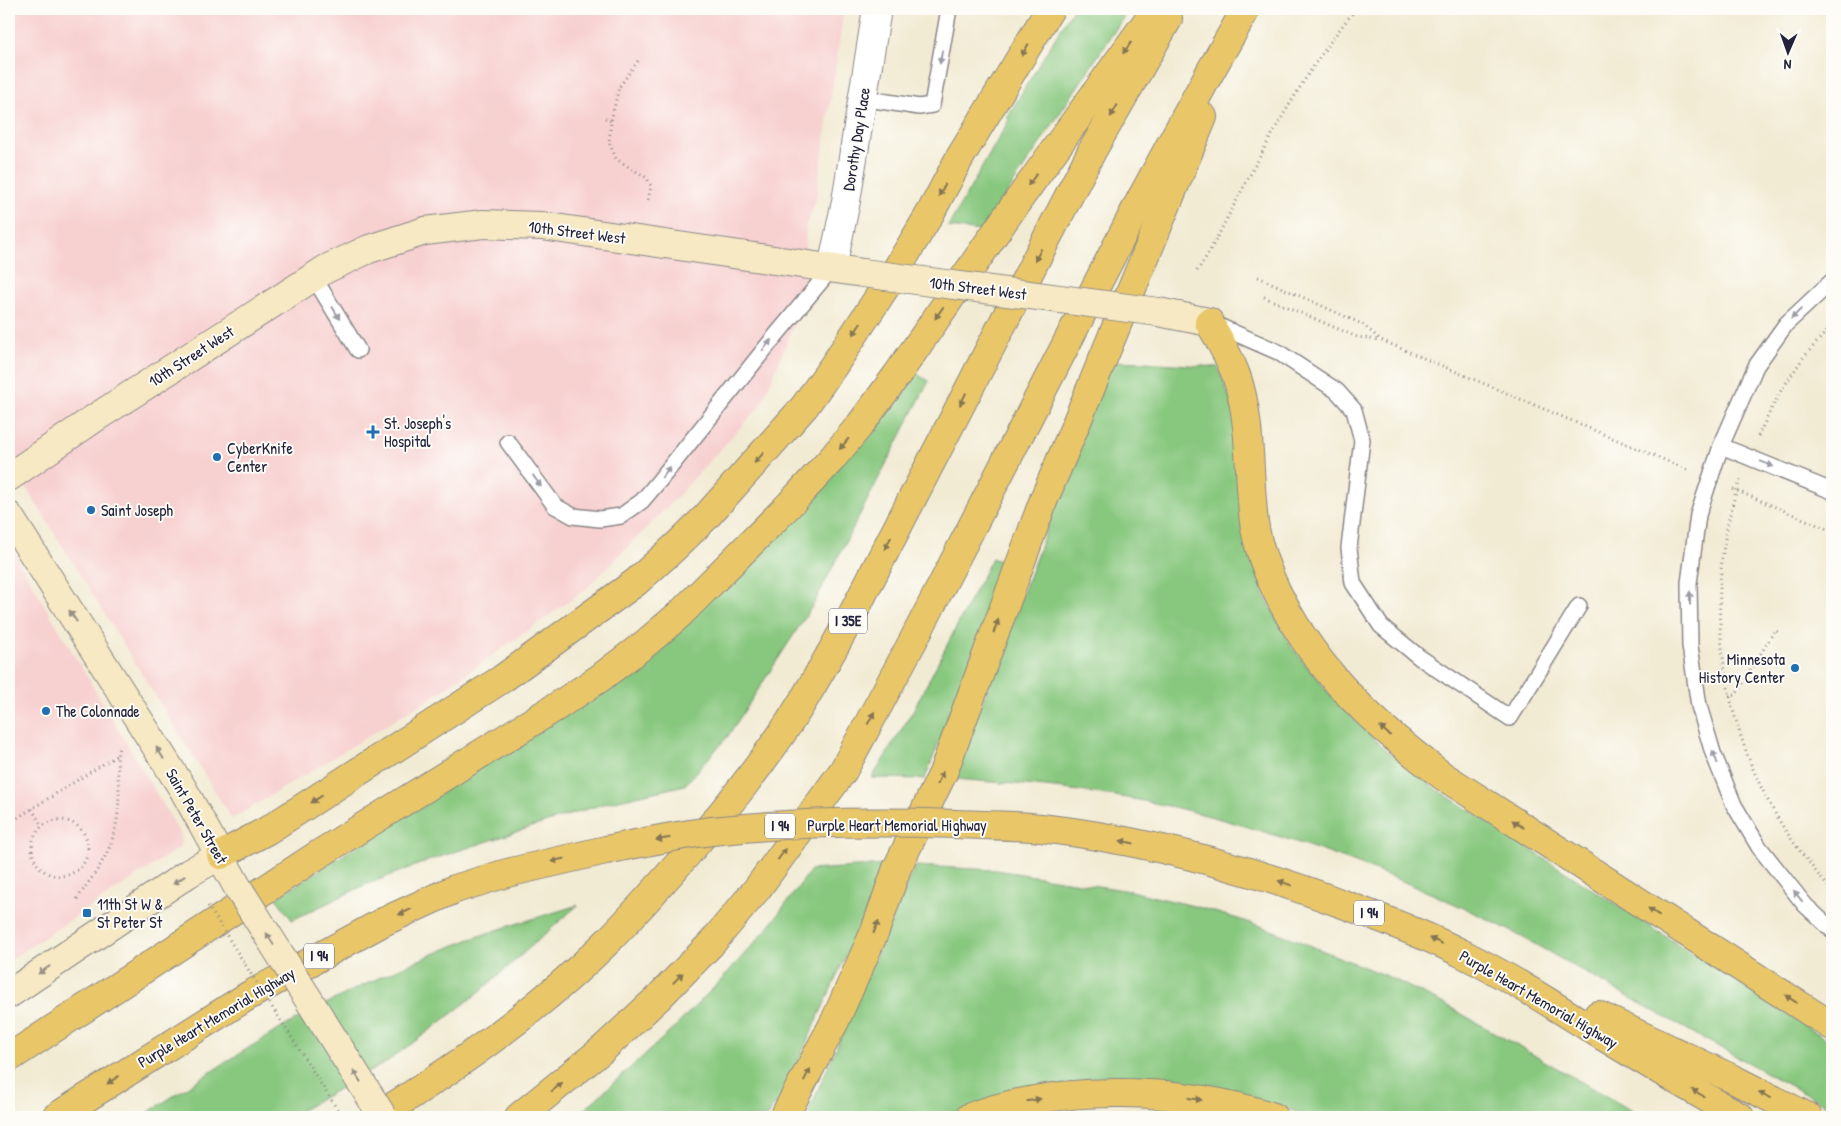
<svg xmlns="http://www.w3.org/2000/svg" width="1841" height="1126" viewBox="0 0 1841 1126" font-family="'Patrick Hand',sans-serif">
	<rect width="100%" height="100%" fill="#fdfcf7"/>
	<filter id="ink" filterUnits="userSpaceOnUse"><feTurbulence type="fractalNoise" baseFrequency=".02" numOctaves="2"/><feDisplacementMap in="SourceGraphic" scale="10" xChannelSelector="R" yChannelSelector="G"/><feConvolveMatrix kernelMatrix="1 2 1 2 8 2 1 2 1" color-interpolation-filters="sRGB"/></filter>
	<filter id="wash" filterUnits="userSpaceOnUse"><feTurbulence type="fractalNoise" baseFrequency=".0096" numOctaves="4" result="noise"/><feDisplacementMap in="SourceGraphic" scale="20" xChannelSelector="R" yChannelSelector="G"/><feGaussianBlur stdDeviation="1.12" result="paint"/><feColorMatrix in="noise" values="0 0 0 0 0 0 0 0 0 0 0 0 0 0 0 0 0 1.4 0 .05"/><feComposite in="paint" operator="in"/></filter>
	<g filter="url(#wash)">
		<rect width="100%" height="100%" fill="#f2ebd4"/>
		<g fill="#f7d0d0">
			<polygon points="9,9 844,9 815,204 806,224 802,305 761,405 677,497 585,590 436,695 232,819 9,460"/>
			<polygon points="9,545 181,835 180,847 9,961"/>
		</g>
		<g fill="#87c77e" stroke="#54745c">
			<polygon points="1073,9 1129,9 982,231 948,227 1009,120 1007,117"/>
			<path d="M1109,361l35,1 74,5 16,43 30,184 27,52 36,45 36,38 36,32 40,30 393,252v65c-74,-39 -148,-80 -221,-121 -42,-23 -83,-48 -126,-69 -94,-45 -193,-81 -295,-107 -77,-19 -157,-26 -236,-32z"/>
			<polygon points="913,372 929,381 813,605 728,736 685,785 606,803 433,859 365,885 292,920 276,898 559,717"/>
			<polygon points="992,558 1006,564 925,779 872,778 914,709"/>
			<polygon points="887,865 778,1106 773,1106 768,1117 576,1117 673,1029 721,980 767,929 811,870"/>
			<polygon points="915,866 996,870 1130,891 1198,907 1261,926 1389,977 1444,1004 1643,1117 1313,1117 1259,1101 995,1100 942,1117 812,1117 808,1113"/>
			<path d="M578,905l-101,89 -44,34 -48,35 -96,54h-148c42,-27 84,-55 127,-81 54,-32 112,-60 170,-84 45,-20 93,-32 140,-47z"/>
			<polygon points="1117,1115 1153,1115 1183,1117 1077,1117"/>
		</g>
	</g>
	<g filter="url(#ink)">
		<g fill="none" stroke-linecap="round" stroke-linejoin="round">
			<defs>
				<g id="lane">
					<polyline points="862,98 919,107 932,105 949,9"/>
					<polyline points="313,276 358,350"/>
					<polyline points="1832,281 1786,324 1756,366 1721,446 1698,515 1689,583 1690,646 1699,706 1713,753 1734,805 1759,847 1805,905 1832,930"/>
					<polyline points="1212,323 1278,352 1337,391 1354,410 1362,440 1349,548 1353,583 1381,626 1419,657 1510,718 1579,606"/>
					<polyline points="508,442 555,506 573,516 600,519 621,516 642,501 659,481 772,340 832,268"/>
					<polyline points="1721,446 1832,491"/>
				</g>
				<polyline id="street" points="832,268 846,201 877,9"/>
				<g id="secondary">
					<polyline points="1158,312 1209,322"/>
					<polyline points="9,477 95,418 326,269 369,249 425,231 483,224 542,226 863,273"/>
					<polyline points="9,516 183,789 238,888"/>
					<polyline points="9,994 189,873 221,855"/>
				</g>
				<g id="highway">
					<path d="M1209,322c10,17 20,34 27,53 16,44 12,100 18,147 4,27 14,53 27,78 38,74 96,127 162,176l389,250"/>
					<path d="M956,824c28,1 57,1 85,4 106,12 210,41 310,79 38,14 77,29 114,48 48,24 93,53 139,82 45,27 90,54 136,80"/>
					<polyline points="221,855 268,830 502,679 636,582 674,548 706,517 804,407 834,365 892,277 931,212 959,159 1050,9"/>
					<polyline points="1598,1015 1733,1079 1808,1117"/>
					<polyline points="9,1058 316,856 556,707 600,678 646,643 680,614 790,504 830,461 860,425 897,375 1007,216 1156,9"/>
					<polyline points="56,1117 248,996 383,922 455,889 507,873 606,850"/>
					<path d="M376,1117c82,-50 161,-106 229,-173 30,-30 57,-61 84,-92 36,-42 70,-84 100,-129 23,-35 43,-72 63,-108l240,-464 76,-132"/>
					<polyline points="519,1117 603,1049 659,997 711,944 757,889 843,771 914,639 1141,199 1210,72 1246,9"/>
					<polyline points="784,1117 835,1021 875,931 897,868 943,773 1044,499 1073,431 1203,117"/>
					<path d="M970,1117c92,-34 211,-30 304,0"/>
				</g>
			</defs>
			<use href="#lane" stroke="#8a8688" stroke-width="18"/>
			<use href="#street" stroke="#8a8688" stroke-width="30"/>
			<use href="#secondary" stroke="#8a8688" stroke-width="30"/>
			<use href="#highway" stroke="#8a8688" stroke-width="30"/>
			<g stroke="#8a8688" stroke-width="3" stroke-dasharray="1 4" stroke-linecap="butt">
				<polyline points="638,61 619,87 611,121 609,142 616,159 647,178 651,186 648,200"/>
				<polyline points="605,118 611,121"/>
				<path d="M1197,271l10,-15c46,-85 87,-173 149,-247"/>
				<polyline points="1258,277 1362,324 1381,340 1688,470"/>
				<polyline points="1264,297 1357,337 1380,340"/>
				<polyline points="1758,436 1780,392 1803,358 1832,325"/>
				<path d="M1740,480c-43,123 -16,273 63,375 10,12 18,25 29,35"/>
				<polyline points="1733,489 1832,531"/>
				<polyline points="1729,696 1736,695 1775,630 1779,633"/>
				<polyline points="32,809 42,826"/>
				<circle cx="60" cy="848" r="28"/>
				<polyline points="9,823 116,756"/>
				<path d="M77,899c28,-40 41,-55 42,-106 0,-16 -4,-31 0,-46"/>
			</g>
			<use href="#lane" stroke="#fff" stroke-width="15"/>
			<use href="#street" stroke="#fff" stroke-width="28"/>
			<use href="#secondary" stroke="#f6e9c3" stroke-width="28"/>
			<use href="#highway" stroke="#e9c769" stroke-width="28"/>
			<defs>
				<g id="secondary-bridge">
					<polyline points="863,273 1158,312"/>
					<polyline points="238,888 383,1117"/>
				</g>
				<path id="highway-bridge" d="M606,850c35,-7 70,-15 106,-19 81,-9 163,-10 244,-7"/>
			</defs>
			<use href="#secondary-bridge" stroke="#8a8688" stroke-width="30" stroke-linecap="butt"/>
			<use href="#highway-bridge" stroke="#8a8688" stroke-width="30" stroke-linecap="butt"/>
			<polyline stroke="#8a8688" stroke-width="3" stroke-dasharray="1 4" stroke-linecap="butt" points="208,906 342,1117"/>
			<use href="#secondary-bridge" stroke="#f6e9c3" stroke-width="28"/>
			<use href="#highway-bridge" stroke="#e9c769" stroke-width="28"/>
		</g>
		<defs><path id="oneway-solid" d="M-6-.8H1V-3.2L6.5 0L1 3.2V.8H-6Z" transform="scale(1.25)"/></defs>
		<g fill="#867452">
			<use href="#oneway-solid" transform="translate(1127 48) rotate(126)"/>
			<use href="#oneway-solid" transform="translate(1025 50) rotate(120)"/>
			<use href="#oneway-solid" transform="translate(1114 111) rotate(120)"/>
			<use href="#oneway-solid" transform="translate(1032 180) rotate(126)"/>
			<use href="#oneway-solid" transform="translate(942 190) rotate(118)"/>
			<use href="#oneway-solid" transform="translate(1038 255) rotate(118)"/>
			<use href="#oneway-solid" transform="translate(939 313) rotate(125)"/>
			<use href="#oneway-solid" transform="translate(857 329) rotate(124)"/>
			<use href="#oneway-solid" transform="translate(963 399) rotate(117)"/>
			<use href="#oneway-solid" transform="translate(844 444) rotate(130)"/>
			<use href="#oneway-solid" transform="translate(759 458) rotate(132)"/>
			<use href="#oneway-solid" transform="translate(888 543) rotate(117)"/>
			<use href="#oneway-solid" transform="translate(996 626) rotate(-70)"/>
			<use href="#oneway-solid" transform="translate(871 718) rotate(-62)"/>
			<use href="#oneway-solid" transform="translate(1385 731) rotate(-139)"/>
			<use href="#oneway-solid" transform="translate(940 778) rotate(-66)"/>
			<use href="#oneway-solid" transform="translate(317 799) rotate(147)"/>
			<use href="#oneway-solid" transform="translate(1518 824) rotate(-147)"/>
			<use href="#oneway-solid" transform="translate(663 839) rotate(171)"/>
			<use href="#oneway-solid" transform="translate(1127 842) rotate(-169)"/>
			<use href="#oneway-solid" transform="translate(782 854) rotate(-54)"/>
			<use href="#oneway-solid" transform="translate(558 860) rotate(167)"/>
			<use href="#oneway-solid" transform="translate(1285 883) rotate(-161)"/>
			<use href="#oneway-solid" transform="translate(405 912) rotate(156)"/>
			<use href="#oneway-solid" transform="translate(1654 912) rotate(-147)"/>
			<use href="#oneway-solid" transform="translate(876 927) rotate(-69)"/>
			<use href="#oneway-solid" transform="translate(1436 941) rotate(-155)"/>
			<use href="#oneway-solid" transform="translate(678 978) rotate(-46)"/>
			<use href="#oneway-solid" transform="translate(1791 999) rotate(-147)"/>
			<use href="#oneway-solid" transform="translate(807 1075) rotate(-62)"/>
			<use href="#oneway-solid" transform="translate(113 1080) rotate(147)"/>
			<use href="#oneway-solid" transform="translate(557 1087) rotate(-39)"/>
			<use href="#oneway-solid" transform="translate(1698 1093) rotate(-150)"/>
			<use href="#oneway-solid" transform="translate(1765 1095) rotate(-153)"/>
			<use href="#oneway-solid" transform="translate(1195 1099) rotate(9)"/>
			<use href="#oneway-solid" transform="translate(1034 1100) rotate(-10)"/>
		</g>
		<g fill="#9c9ca7">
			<use href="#oneway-solid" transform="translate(941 57) rotate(100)"/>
			<use href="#oneway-solid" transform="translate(336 313) rotate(59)"/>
			<use href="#oneway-solid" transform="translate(1796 314) rotate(136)"/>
			<use href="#oneway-solid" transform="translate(767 345) rotate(-51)"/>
			<use href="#oneway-solid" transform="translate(1767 464) rotate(22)"/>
			<use href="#oneway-solid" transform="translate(666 472) rotate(-52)"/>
			<use href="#oneway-solid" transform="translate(537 481) rotate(54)"/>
			<use href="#oneway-solid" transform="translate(1690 598) rotate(-90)"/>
			<use href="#oneway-solid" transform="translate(1715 757) rotate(-111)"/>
			<use href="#oneway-solid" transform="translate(1798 896) rotate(-128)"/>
		</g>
		<g fill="#978f86">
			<use href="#oneway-solid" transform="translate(73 616) rotate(-123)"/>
			<use href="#oneway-solid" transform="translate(160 753) rotate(-122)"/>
			<use href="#oneway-solid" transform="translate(179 880) rotate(146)"/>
			<use href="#oneway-solid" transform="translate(270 939) rotate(-122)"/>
			<use href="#oneway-solid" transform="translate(44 970) rotate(146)"/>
			<use href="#oneway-solid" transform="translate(357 1076) rotate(-122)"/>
		</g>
	</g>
	<g fill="#1f6fb2" stroke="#fdfcf7" stroke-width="2">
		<path d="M370.5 424.5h5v5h5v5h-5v5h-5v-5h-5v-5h5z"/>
		<circle cx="217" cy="457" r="5"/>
		<circle cx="91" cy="510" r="5"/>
		<circle cx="1795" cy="668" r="5"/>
		<circle cx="46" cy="711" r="5"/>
		<rect x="82" y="908" width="10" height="10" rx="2.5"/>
	</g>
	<g text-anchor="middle" stroke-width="4" stroke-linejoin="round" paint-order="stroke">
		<g fill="#fdfcf7" stroke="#646373" stroke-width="1">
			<rect x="829" y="608.5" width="38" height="25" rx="4"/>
			<rect x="765" y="813.5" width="30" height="25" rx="4"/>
			<rect x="1354" y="900.5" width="30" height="25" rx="4"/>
			<rect x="304" y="943.5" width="30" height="25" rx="4"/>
		</g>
		<g font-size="15" font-weight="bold" fill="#22223b">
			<text x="848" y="626">I 35E</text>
			<text x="780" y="831">I 94</text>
			<text x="1369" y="918">I 94</text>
			<text x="319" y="961">I 94</text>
		</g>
		<g font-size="16" fill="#22223b" stroke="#fdfcf7">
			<text transform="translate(856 139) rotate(-81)" y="6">Dorothy Day Place</text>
			<text transform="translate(577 232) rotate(7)" y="6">10th Street West</text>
			<text transform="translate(978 288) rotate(7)" y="6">10th Street West</text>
			<text transform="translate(191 356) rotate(-33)" y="6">10th Street West</text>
			<text transform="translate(197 816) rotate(60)" y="6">Saint Peter Street</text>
			<text x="897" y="831">Purple Heart Memorial Highway</text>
			<text transform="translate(1539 999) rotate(30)" y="6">Purple Heart Memorial Highway</text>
			<text transform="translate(216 1017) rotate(-31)" y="6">Purple Heart Memorial Highway</text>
		</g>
		<g font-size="16" fill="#22223b" stroke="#fdfcf7" text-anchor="start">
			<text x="384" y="429">St. Joseph's<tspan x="384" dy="18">Hospital</tspan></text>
			<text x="227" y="454">CyberKnife<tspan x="227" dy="18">Center</tspan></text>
			<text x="101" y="516">Saint Joseph</text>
			<text x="1785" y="665" text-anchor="end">Minnesota<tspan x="1785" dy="18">History Center</tspan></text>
			<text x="56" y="717">The Colonnade</text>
			<text x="97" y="910">11th St W &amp;<tspan x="97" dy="18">St Peter St</tspan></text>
		</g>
	</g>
	<rect width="1841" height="1126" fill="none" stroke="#fdfcf7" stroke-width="30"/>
	<g transform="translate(1788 52) rotate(182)" stroke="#fdfcf7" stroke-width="4" paint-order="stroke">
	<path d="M0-4L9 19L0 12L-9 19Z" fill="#22223b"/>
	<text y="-8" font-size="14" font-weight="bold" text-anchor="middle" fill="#22223b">N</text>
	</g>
</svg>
